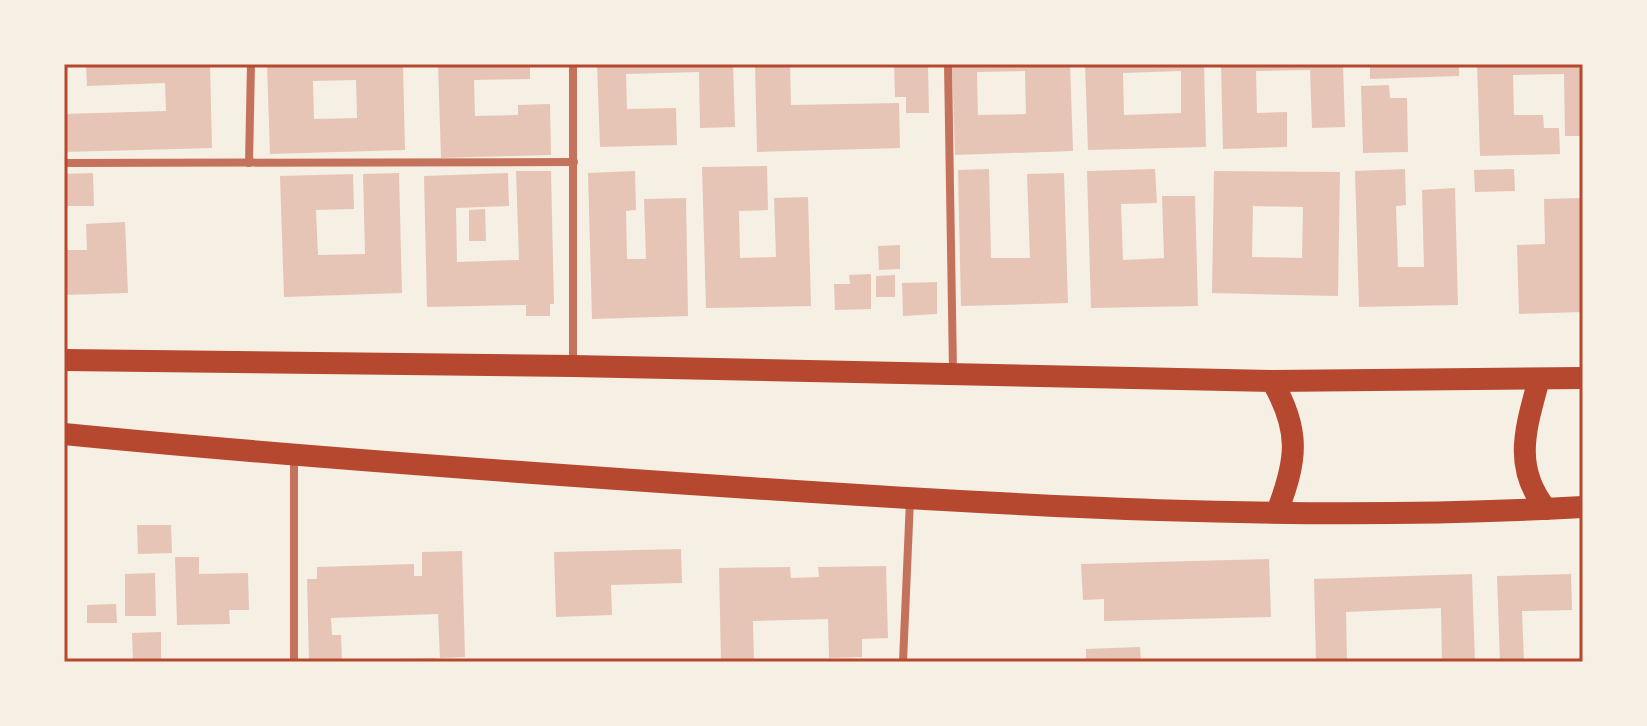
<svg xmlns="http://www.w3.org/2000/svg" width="1647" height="726" viewBox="0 0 1647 726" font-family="Jost,sans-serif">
	<rect width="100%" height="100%" fill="#f6efe4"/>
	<g fill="#e6c5b7" fill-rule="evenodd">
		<polygon points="86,64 210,64 212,148 64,152 64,114 166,111 165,83 87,86"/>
		<path d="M267,64h136l2,86 -135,4zM356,80l1,38 -43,1 -1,-38z"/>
		<polygon points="438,64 530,64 530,79 474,80 475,116 518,115 518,105 550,104 551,155 441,158"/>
		<polygon points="597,64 733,64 735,127 700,128 699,72 626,74 627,109 676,108 677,145 600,147"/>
		<polygon points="755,64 790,64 791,105 899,103 900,148 757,152"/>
		<polygon points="894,64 928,64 929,113 906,113 906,97 895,97"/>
		<path d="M952,64h118l3,87 -118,4zM1025,71l1,43 -48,1 -1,-43z"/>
		<path d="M1085,64h119l2,83 -118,3zM1181,71v42l-57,2 -1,-42z"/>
		<polygon points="1221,64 1343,64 1345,127 1312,128 1310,70 1256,71 1257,113 1287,112 1287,147 1223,149"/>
		<polygon points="1370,64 1459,64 1459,76 1370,79"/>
		<polygon points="1477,64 1583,64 1583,136 1565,136 1564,74 1513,75 1514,115 1543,115 1544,128 1559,128 1560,154 1480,156"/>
		<polygon points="1389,85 1390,98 1407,98 1408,152 1363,153 1361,86"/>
		<polygon points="767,166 768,210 739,211 740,258 776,257 774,198 808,197 811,306 706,308 702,167"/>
		<polygon points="989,169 991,258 1030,258 1027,174 1064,173 1068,303 961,306 958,170"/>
		<polygon points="1155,169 1157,203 1121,204 1123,260 1164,258 1162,196 1195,196 1198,306 1091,308 1087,171"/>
		<polygon points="1405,169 1406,205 1396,206 1398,267 1424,267 1422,190 1455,188 1458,305 1359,307 1355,171"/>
		<polygon points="1514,169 1515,191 1475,192 1474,170"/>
		<polygon points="516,171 551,171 554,304 550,304 550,316 526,316 526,305 427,307 424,176 508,173 509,206 456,208 457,262 519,260"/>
		<polygon points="635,171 636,210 626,211 627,259 646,259 644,199 686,198 688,316 592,319 588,173"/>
		<path d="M1214,171l126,1 -2,124 -126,-3zM1253,206l50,1 -1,51 -50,-1z"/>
		<polygon points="93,173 94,206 64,206 64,174"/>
		<polygon points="399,173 402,293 284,297 280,176 353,174 354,209 316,210 318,255 365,254 363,174"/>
		<polygon points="1583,198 1583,312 1519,314 1517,245 1545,244 1544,199"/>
		<polygon points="485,209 486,241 469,241 469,210"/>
		<polygon points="125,222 128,293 64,295 64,250 87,250 86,224"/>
		<polygon points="900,245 900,269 879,270 878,246"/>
		<polygon points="871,274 871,309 835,310 834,284 850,284 849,275"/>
		<polygon points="895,275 895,297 876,297 876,276"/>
		<polygon points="937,282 937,314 903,316 902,283"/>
		<polygon points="137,525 171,525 172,553 138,554"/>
		<polygon points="681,549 682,583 611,585 612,615 556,617 554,552"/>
		<polygon points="462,551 465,657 440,658 438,614 331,618 332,635 341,635 342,662 309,662 307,579 317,579 317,567 414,564 414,576 422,576 422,552"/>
		<polygon points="175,557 199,557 199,574 248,573 249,610 229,610 230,624 177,625"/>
		<polygon points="1269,559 1271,617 1104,621 1104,599 1083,600 1081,564"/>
		<polygon points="886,566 888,638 862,639 862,657 829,658 828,619 753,621 754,662 721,662 719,568 790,567 791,578 819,577 818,567"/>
		<polygon points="155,573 156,616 125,616 125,574"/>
		<polygon points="1472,574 1475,662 1442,662 1441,608 1346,612 1347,662 1316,662 1314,579"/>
		<polygon points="1571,574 1572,610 1522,611 1524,662 1500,662 1497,576"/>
		<polygon points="116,604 117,623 87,623 87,605"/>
		<polygon points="161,632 161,662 133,662 132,633"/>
		<polygon points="1140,647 1141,662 1086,662 1086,649"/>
		<polygon points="435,658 436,662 399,662 399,659"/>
	</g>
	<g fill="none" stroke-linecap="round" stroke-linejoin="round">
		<g stroke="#c5725c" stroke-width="8">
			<polyline points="573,64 573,363"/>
			<polyline points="948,64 953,371"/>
			<polyline points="64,163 574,162"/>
			<polyline points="249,163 251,64"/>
			<polyline points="294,458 294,662"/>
			<polyline points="903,662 910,500"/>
		</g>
		<g stroke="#b5482f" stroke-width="22">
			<polyline points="64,360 573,366 1272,381 1583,378"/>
			<path d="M1539,379c-13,49 -27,87 7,130"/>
			<path d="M1272,381c29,50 25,79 5,131"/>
			<path d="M64,434c223,22 447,38 671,53 281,19 566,36 848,20"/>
		</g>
	</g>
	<rect width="1647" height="726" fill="none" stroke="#f6efe4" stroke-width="132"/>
	<rect x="66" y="66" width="1515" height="594" fill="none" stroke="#b5482f" stroke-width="3"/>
</svg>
